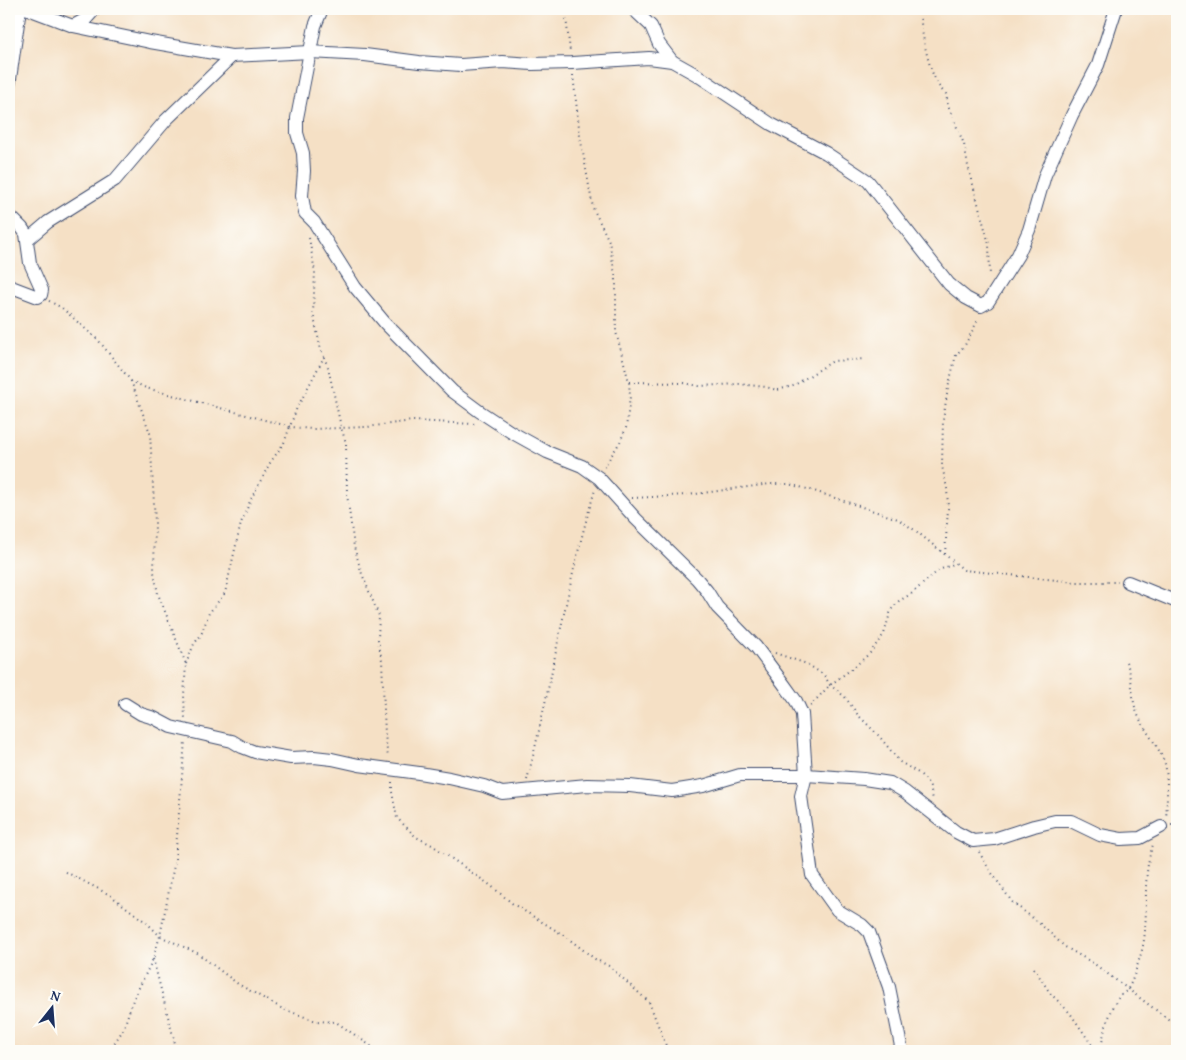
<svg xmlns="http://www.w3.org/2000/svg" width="1186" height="1060" viewBox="0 0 1186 1060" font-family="'Gentium Book Plus',serif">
	<rect width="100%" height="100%" fill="#fdfcf7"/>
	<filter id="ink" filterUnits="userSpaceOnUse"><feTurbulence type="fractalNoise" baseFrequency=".02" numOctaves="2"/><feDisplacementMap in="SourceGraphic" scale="10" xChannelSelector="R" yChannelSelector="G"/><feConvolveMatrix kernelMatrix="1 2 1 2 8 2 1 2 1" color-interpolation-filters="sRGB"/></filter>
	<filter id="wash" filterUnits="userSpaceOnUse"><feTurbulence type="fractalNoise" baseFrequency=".0096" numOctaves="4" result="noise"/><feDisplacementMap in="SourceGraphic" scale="20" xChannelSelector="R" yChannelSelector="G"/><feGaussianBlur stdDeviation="1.12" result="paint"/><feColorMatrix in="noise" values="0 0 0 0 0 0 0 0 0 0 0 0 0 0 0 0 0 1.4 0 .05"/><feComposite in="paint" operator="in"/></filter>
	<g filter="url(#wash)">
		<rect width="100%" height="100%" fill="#f5e0c5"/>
	</g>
	<g filter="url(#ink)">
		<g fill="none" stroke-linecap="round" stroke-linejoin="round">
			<defs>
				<g id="minor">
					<polyline points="28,9 73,26 86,19 95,9"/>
					<polyline points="322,9 315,26 297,118 297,133 303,153 304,171 302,196 305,213 314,222 355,287 385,323 452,391 479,411 511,432 547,452 582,466 599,478 636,519 697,579 707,591 717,607 756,647 783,683 796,701 802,714 806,775 801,796 812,875 837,910 862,925 869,932 889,987 902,1051"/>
					<polyline points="633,9 651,26 659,44 672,61"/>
					<polyline points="73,26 150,42 231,56 310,52 365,55 419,62 461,65 503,62 532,64 572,63 649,58 672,61 697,75 771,124 826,153 868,181 949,284 966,298 981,306 988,302 1018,255 1029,230 1045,175 1072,115 1098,65 1116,9"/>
					<polyline points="9,86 20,9"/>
					<polyline points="9,215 22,228 26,234 30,263 42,290 41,295 38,297 9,286"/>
					<polyline points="28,239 48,222 115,180 166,120 232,56"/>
					<polyline points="1128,582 1177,602"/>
					<polyline points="125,704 141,714 154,718 171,727 232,741 242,747 255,752 291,758 314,757 332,759 359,765 419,773 449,778 484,786 502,793 587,785 630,786 672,791 703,786 740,775 806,775 864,779 890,783 905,792 956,832 973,841 994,839 1034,826 1055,821 1071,821 1100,835 1121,839 1140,838 1161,827"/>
				</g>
			</defs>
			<use href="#minor" stroke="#3c4a6d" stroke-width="14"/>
			<g stroke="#3c4a6d" stroke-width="2" stroke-dasharray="1 4" stroke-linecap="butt">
				<polyline points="565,9 570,51"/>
				<path d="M919,9c3,22 9,71 27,85l2,12 16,38 4,22 21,78 1,32"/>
				<polyline points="573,75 580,136 593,208 609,241 616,280 616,332 629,382 630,397 626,428 620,442 604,467"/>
				<polyline points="49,301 62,308 99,341 131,381 146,388 291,427 312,429 367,427 412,421 476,424"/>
				<polyline points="324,357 328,367 341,427 346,443 347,494 354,547 362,574 379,616 378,640 382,660 385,735 388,758"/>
				<polyline points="131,381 150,433 155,522 154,572 158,594 186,664 184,695 185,719"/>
				<polyline points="629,382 684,383 699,386 739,384 766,387 777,390 793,386 833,361 865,359"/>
				<polyline points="632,498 688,495 770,484 788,484 811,490 898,519 916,531 964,570 1075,582 1118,582"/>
				<polyline points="945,554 948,509 947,488 942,466 943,420 948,388 956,355 965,345 979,318"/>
				<polyline points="775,653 807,664 824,675 830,685 845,697 858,715 879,736 900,762 920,774 929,784 933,799"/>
				<path d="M1126,662c7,14 5,30 9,45 6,21 23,36 30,57 3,11 2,42 1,54"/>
				<polyline points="186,664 194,644 201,635 209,613 225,593 241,523 251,499 270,463 284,443 296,410 324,357 321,350 313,313 315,272 309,238"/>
				<polyline points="810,706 830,685 853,668 870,653 884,634 891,610 899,601 911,594 939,570 956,563"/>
				<path d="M527,780c25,-96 39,-195 68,-290"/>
				<polyline points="392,782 392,792 397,818 416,837 432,845 490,885 513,904 565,936 595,959 609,966 649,1002 668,1051"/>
				<polyline points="1171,825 1177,825"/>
				<polyline points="979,852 989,869 1012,902 1038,922 1065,947 1093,963 1172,1022 1177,1024"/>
				<polyline points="66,872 110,895 147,923 160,936 197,953 238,984 283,1009 316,1021 336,1022 378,1051"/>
				<polyline points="153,959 177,1051"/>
				<polyline points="1034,968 1050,993 1070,1013 1096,1051"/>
				<polyline points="109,1051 123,1030 133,1000 153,959 160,936 175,860 185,741"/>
				<path d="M1102,1051c-2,-12 9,-43 17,-54 2,-3 6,-4 8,-7 5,-6 11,-27 14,-36 10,-35 -1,-74 12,-109"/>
			</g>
			<use href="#minor" stroke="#fff" stroke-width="12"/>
		</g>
	</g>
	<rect width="1186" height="1060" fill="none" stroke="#fdfcf7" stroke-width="30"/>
	<g transform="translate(52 1008) rotate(17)" stroke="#fdfcf7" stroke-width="4" paint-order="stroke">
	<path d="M0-4L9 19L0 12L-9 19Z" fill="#1b2f5e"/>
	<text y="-8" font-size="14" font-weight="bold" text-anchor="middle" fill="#1b2f5e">N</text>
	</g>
</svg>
